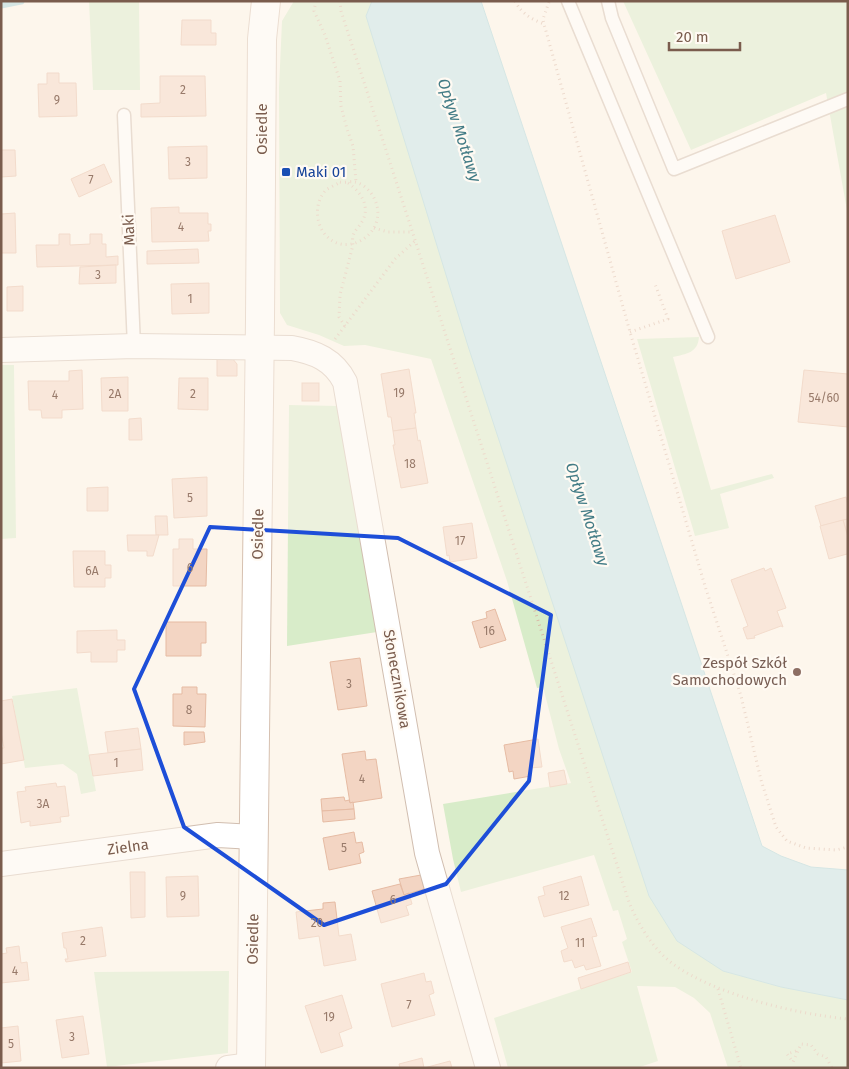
<svg xmlns="http://www.w3.org/2000/svg" width="849" height="1069" viewBox="0 0 849 1069" font-family="'Fira Sans',sans-serif">
	<rect width="100%" height="100%" fill="#fdf6ec"/>
	<g fill="#d8ecc9">
		<polygon points="89,1 139,1 140,90 93,90"/>
		<polygon points="294,1 372,1 366,16 723,971 781,987 848,1000 848,1068 728,1068 710,1013 694,998 675,987 637,986 658,1061 637,1068 508,1068 494,1018 632,972 622,942 627,939 618,910 613,911 594,855 461,892 453,859 443,804 571,783 559,749 543,687 537,688 507,581 431,359 365,345 344,346 319,335 287,325 280,313 279,88 282,21"/>
		<polygon points="623,1 848,1 848,216 826,93 691,150"/>
		<path d="M699,337c-1,16 -13,17 -26,20l38,133 61,-16 2,4 -54,16 9,34 -34,8 -58,-197z"/>
		<polygon points="1,365 14,365 16,538 1,539"/>
		<polygon points="289,405 339,406 377,632 287,646"/>
		<polygon points="77,688 96,791 81,794 77,774 63,764 25,768 12,696"/>
		<polygon points="229,971 228,1053 107,1067 94,972"/>
	</g>
	<polygon fill="#bfe3e8" stroke="#a5d3da" points="372,1 481,1 762,846 781,856 811,867 848,870 848,1000 781,987 723,971 677,941 649,896 468,346 366,16"/>
	<g fill="none" stroke-linecap="round" stroke-linejoin="round">
		<polyline stroke="#a5d3da" stroke-width="7" points="1,5 21,1"/>
	</g>
	<g fill="#f3d5c3" stroke="#e6bba3">
		<polygon points="182,20 211,20 211,33 216,33 216,45 181,45"/>
		<polygon points="47,73 59,73 59,83 76,83 77,116 39,117 38,84 47,84"/>
		<polygon points="160,76 205,76 206,116 141,117 141,104 160,103"/>
		<polygon points="207,146 207,178 169,179 168,147"/>
		<polygon points="1,150 15,150 16,176 1,177"/>
		<polygon points="104,164 112,182 79,197 71,179"/>
		<polygon points="179,207 179,213 208,213 208,224 211,224 211,231 208,231 209,241 152,242 151,208"/>
		<polygon points="15,213 16,253 1,253 1,214"/>
		<polygon points="775,215 790,262 736,279 722,231"/>
		<polygon points="59,234 70,234 70,245 90,244 90,234 102,234 102,244 106,244 106,257 118,256 118,265 37,267 36,245 59,245"/>
		<polygon points="198,249 199,263 147,264 147,251"/>
		<polygon points="116,265 116,283 79,284 80,267"/>
		<polygon points="209,283 209,313 172,314 171,284"/>
		<polygon points="23,286 23,311 7,311 7,287"/>
		<polygon points="232,358 237,364 237,376 217,376 217,359"/>
		<polygon points="409,369 416,413 414,413 416,428 393,431 391,417 388,417 381,374"/>
		<polygon points="82,370 83,409 62,410 62,418 42,418 41,410 29,410 28,381 69,381 69,371"/>
		<polygon points="804,370 848,374 848,427 798,422"/>
		<polygon points="128,377 128,411 102,411 101,378"/>
		<polygon points="179,378 208,378 208,410 178,409"/>
		<rect x="302" y="383" width="17" height="18"/>
		<polygon points="141,418 142,440 129,440 129,419"/>
		<polygon points="416,428 418,441 420,440 428,483 401,488 393,445 395,445 393,431"/>
		<polygon points="207,477 207,516 174,518 172,479"/>
		<polygon points="108,487 108,511 87,511 87,488"/>
		<polygon points="846,497 848,505 848,519 821,526 815,506"/>
		<polygon points="155,516 167,516 168,535 156,535"/>
		<polygon points="848,519 848,537 843,520"/>
		<polygon points="843,520 848,537 848,557 847,554 829,559 820,526"/>
		<polygon points="472,523 477,558 450,562 449,555 447,556 443,527"/>
		<polygon points="127,535 159,535 153,556 147,556 147,551 128,551"/>
		<polygon points="179,539 193,539 193,549 207,549 206,586 173,586 173,549 179,549"/>
		<polygon points="73,551 105,551 105,565 111,565 111,578 105,578 105,587 74,587"/>
		<polygon points="764,568 765,571 771,568 786,608 777,611 783,627 781,626 754,636 755,638 747,639 743,628 748,626 731,580"/>
		<polygon points="495,609 506,640 480,648 472,622 487,618 486,612"/>
		<polygon points="166,622 206,622 206,643 201,643 201,656 166,656"/>
		<polygon points="117,630 117,640 125,640 125,650 117,650 117,662 91,662 91,652 77,653 77,631"/>
		<polygon points="360,658 367,706 338,710 330,662"/>
		<polygon points="182,687 197,687 197,694 206,694 205,727 173,726 173,694 182,694"/>
		<polygon points="12,699 24,760 1,764 1,748 4,748 1,732 1,701"/>
		<polygon points="138,728 141,749 108,753 105,732"/>
		<polygon points="184,732 204,732 205,742 184,745"/>
		<polygon points="538,739 542,767 530,768 531,776 514,779 513,771 509,772 504,745"/>
		<polygon points="141,749 143,770 93,776 89,755"/>
		<polygon points="365,751 366,760 376,759 382,798 350,803 342,754"/>
		<polygon points="564,770 567,784 550,787 548,773"/>
		<polygon points="56,783 57,787 65,786 69,816 60,817 61,822 30,826 30,821 21,823 17,792 26,791 25,787"/>
		<polygon points="344,797 345,801 349,800 350,803 353,802 354,809 322,811 321,799"/>
		<polygon points="354,809 355,819 323,822 322,811"/>
		<polygon points="354,832 356,843 362,842 364,852 359,854 361,863 329,870 323,838"/>
		<polygon points="130,872 145,872 145,917 131,918"/>
		<polygon points="421,875 424,889 404,895 399,879"/>
		<polygon points="198,876 199,916 167,917 166,877"/>
		<polygon points="581,876 589,905 544,917 538,897 545,895 543,887"/>
		<polygon points="400,884 404,895 409,893 412,904 406,906 409,915 381,923 372,891"/>
		<polygon points="335,902 339,936 351,934 356,960 324,966 319,936 299,939 296,912 323,909 323,903"/>
		<polygon points="591,918 597,936 592,937 601,966 586,970 584,965 575,968 572,960 564,962 561,951 568,948 561,927"/>
		<polygon points="102,927 106,956 66,962 65,959 68,959 66,948 64,948 62,933"/>
		<polygon points="19,946 21,963 27,962 29,980 1,983 1,954 7,953 6,948"/>
		<polygon points="628,962 631,972 581,989 578,978"/>
		<polygon points="424,973 426,982 431,981 434,993 429,995 435,1015 392,1027 381,984"/>
		<polygon points="342,995 352,1028 339,1033 343,1046 321,1053 305,1006"/>
		<polygon points="83,1016 89,1054 62,1058 56,1020"/>
		<polygon points="18,1026 21,1061 1,1063 1,1028"/>
		<polygon points="422,1058 424,1068 450,1061 452,1068 400,1068 399,1064"/>
	</g>
	<g fill="none" stroke-linecap="round" stroke-linejoin="round">
		<defs>
			<g id="lane">
				<polyline points="568,1 708,337"/>
				<polyline points="608,1 612,18 674,169 848,99"/>
				<polyline points="124,115 134,346"/>
			</g>
			<g id="street">
				<path d="M1,350l133,-4 158,2c23,4 42,12 53,34l82,471 61,215"/>
				<polyline points="1,864 218,835 254,837"/>
				<polyline points="228,1068 251,1065"/>
			</g>
			<polyline id="secondary" points="251,1068 260,319 262,39 266,1"/>
		</defs>
		<use href="#lane" stroke="#d1beb0" stroke-width="15"/>
		<use href="#street" stroke="#d1beb0" stroke-width="26"/>
		<use href="#secondary" stroke="#d6c0b0" stroke-width="30"/>
		<g stroke="#d9b8a5" stroke-width="3" stroke-dasharray="1 4" stroke-linecap="butt">
			<polyline points="316,1 314,11 325,35 340,81 341,106 347,129 353,146 356,182"/>
			<path d="M340,1l1,10 288,891c10,24 24,47 44,62 43,31 123,50 175,55"/>
			<path d="M515,1c7,13 16,18 29,23"/>
			<polyline points="549,2 543,19 544,24 630,332 705,586 741,696 761,780 776,827 787,841 806,848 836,850 848,847"/>
			<path d="M340,182c5,1 11,-1 15,0 6,1 13,7 16,11 25,36 -25,70 -47,40 -9,-12 -9,-32 2,-43 4,-3 10,-5 14,-8z"/>
			<polyline points="374,228 388,232 412,232"/>
			<path d="M345,326l-6,-9 1,-22 13,-50c-2,-14 4,-14 10,-25 7,-15 -3,-29 -15,-37"/>
			<polyline points="630,332 668,319 655,284"/>
			<polyline points="335,339 395,259 415,241"/>
			<polyline points="718,989 741,1068"/>
			<polyline points="796,1051 787,1054 793,1062 801,1044 811,1045 818,1054 826,1057 832,1068"/>
		</g>
		<use href="#lane" stroke="#fff" stroke-width="12"/>
		<use href="#street" stroke="#fff" stroke-width="24"/>
		<use href="#secondary" stroke="#fff" stroke-width="28"/>
	</g>
	<path d="M0 0H849V1069H0ZM210,527l188,11 153,77 -22,166 -83,103 -122,41 -140,-98 -50,-138z" fill="#fdf6ec" fill-opacity=".55" fill-rule="evenodd"/>
	<path fill="none" stroke="#1d4ed8" stroke-width="4" stroke-linejoin="round" d="M210,527l188,11 153,77 -22,166 -83,103 -122,41 -140,-98 -50,-138z"/>
	<rect fill="#1a4fb4" stroke="#fffaf3" stroke-width="2" x="281" y="167" width="10" height="10" rx="2.5"/>
	<circle fill="#8d6e63" stroke="#fffaf3" stroke-width="2" cx="797" cy="672" r="5"/>
	<g text-anchor="middle" stroke-width="4.5" stroke-linejoin="round" paint-order="stroke">
		<g font-size="12" fill="#987a6a">
			<text x="183" y="94">2</text>
			<text x="57" y="104">9</text>
			<text x="188" y="166">3</text>
			<text x="91" y="184">7</text>
			<text x="181" y="231">4</text>
			<text x="98" y="279">3</text>
			<text x="190" y="303">1</text>
			<text x="399" y="397">19</text>
			<text x="115" y="398">2A</text>
			<text x="193" y="398">2</text>
			<text x="55" y="399">4</text>
			<text x="824" y="402">54/60</text>
			<text x="410" y="468">18</text>
			<text x="190" y="502">5</text>
			<text x="460" y="545">17</text>
			<text x="190" y="572">6</text>
			<text x="92" y="575">6A</text>
			<text x="489" y="635">16</text>
			<text x="349" y="688">3</text>
			<text x="189" y="714">8</text>
			<text x="116" y="767">1</text>
			<text x="362" y="783">4</text>
			<text x="43" y="808">3A</text>
			<text x="344" y="852">5</text>
			<text x="183" y="900">9</text>
			<text x="564" y="900">12</text>
			<text x="393" y="904">6</text>
			<text x="317" y="927">20</text>
			<text x="83" y="945">2</text>
			<text x="580" y="947">11</text>
			<text x="15" y="975">4</text>
			<text x="409" y="1009">7</text>
			<text x="329" y="1021">19</text>
			<text x="72" y="1041">3</text>
			<text x="11" y="1048">5</text>
		</g>
		<g font-size="15" fill="#7a5c4d" stroke="#fffaf3">
			<text transform="translate(262 129) rotate(-90)" y="5">Osiedle</text>
			<text transform="translate(129 230) rotate(-93)" y="5">Maki</text>
			<text transform="translate(258 534) rotate(-89)" y="5">Osiedle</text>
			<text transform="translate(397 679) rotate(80)" y="5">Słonecznikowa</text>
			<text transform="translate(128 847) rotate(-8)" y="5">Zielna</text>
			<text transform="translate(253 939) rotate(-89)" y="5">Osiedle</text>
		</g>
		<g font-size="15" fill="#164399" stroke="#fffaf3" text-anchor="start">
			<text x="296" y="177">Maki 01</text>
		</g>
		<g font-size="15" fill="#785e54" stroke="#fffaf3" text-anchor="end">
			<text x="787" y="668">Zespół Szkół<tspan x="787" dy="17">Samochodowych</tspan></text>
		</g>
		<g font-size="16" font-style="italic" fill="#437c86" stroke="#fffaf3">
			<text transform="translate(460 130) rotate(72)" y="6">Opływ Motławy</text>
			<text transform="translate(588 514) rotate(72)" y="6">Opływ Motławy</text>
		</g>
	</g>
	<rect width="849" height="1069" fill="none" stroke="#7a5c4d" stroke-width="5"/>
	<path d="M669 42v8h71v-8" fill="none" stroke="#7a5c4d" stroke-width="2.5"/>
	<text x="676" y="42" font-size="15" fill="#7a5c4d" stroke="#fffaf3" stroke-width="4" paint-order="stroke">20 m</text>
</svg>
